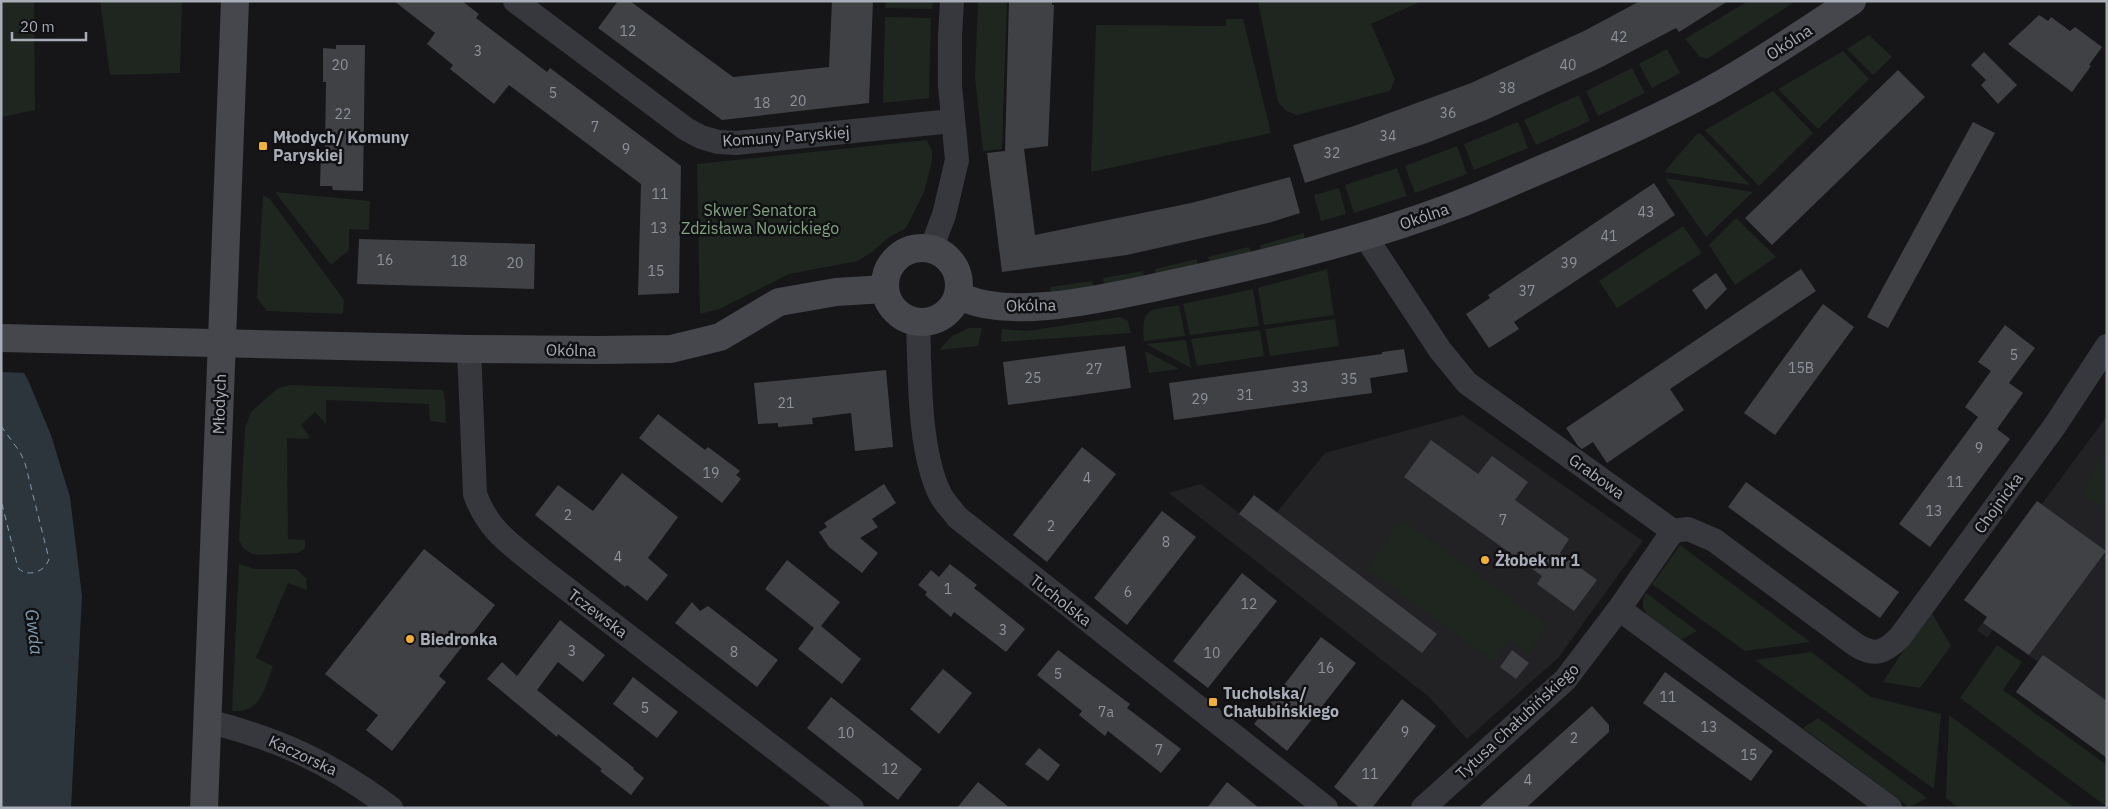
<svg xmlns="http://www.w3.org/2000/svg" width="2108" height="809" viewBox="0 0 2108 809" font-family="'IBM Plex Sans',sans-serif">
	<rect width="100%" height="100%" fill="#161618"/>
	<g fill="#222225">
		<polygon points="1463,415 1643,541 1558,658 1467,739 1429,697 1169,493 1201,484 1239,513 1254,495 1277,512 1325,453"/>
		<polygon points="2107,416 2107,758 2016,692 2038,662 1993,630 1987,638 1977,630 1987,617 1964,600 2037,501 2042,504"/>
	</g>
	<g fill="#1e261f">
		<polygon points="1,1 34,1 35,110 1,117"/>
		<polygon points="100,1 182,1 180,73 110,75"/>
		<polygon points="886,1 933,1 932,9 885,8"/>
		<polygon points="978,1 1007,1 1002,149 983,151 975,77"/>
		<polygon points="1258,1 1422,1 1371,24 1395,79 1390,91 1297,115 1286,111 1278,102"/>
		<polygon points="1748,1 1796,1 1707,59 1700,57 1685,39"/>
		<polygon points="885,17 931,18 929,98 883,103"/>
		<polygon points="1226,19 1243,19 1271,133 1091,172 1096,25 1226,26"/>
		<polygon points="1869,35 1892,57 1873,75 1847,49"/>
		<polygon points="1667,49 1680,73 1652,88 1639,64"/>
		<polygon points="1843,51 1869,79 1818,129 1778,89"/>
		<polygon points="1632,68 1645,93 1598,116 1586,91"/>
		<polygon points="1773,91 1813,133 1759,186 1705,130"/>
		<polygon points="1579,95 1590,121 1536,145 1524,120"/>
		<polygon points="1518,122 1528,148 1474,170 1464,144"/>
		<polygon points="1700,133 1750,185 1664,172 1696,135"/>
		<polygon points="927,140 932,151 932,161 924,192 906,228 888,238 872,252 858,261 789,274 719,309 700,314 697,164"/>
		<polygon points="1457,146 1467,174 1415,193 1405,166"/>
		<polygon points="1397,168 1407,196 1354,213 1345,185"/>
		<polygon points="1665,178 1753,192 1706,237"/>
		<polygon points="1339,188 1346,214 1321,221 1314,195"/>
		<polygon points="275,192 370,201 369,230 349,229 349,250 331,265"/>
		<polygon points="263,195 270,199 344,300 343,314 267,311 257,298"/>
		<polygon points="1736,218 1776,257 1735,285 1709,245"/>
		<polygon points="1683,226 1702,253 1617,308 1599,281"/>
		<polygon points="1304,233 1305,240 1261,251 1260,245"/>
		<polygon points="1249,247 1251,254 1210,264 1208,257"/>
		<polygon points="1197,259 1198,267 1156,276 1155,269"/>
		<polygon points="1327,269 1334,315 1264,325 1258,288"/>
		<polygon points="1143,271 1144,278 1104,285 1103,278"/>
		<polygon points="1092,281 1093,288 1051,294 1050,287"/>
		<polygon points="1253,289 1259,326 1190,335 1183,304"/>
		<path d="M1179,305l6,31 -41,5c-3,-35 5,-30 35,-36z"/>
		<polygon points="1120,317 1128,321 1131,333 1001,342 1002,329 1027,331"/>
		<polygon points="1335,319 1339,346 1270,356 1265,329"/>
		<polygon points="969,328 982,328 978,346 939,350 952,336"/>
		<polygon points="1260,330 1264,356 1197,366 1191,339"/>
		<polygon points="1186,340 1191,368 1146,344"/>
		<polygon points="1145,351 1179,369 1149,373"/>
		<polygon points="289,385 443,390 445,400 446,423 430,421 429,404 326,400 326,424 315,412 301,425 310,437 307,439 287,438 288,539 305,540 305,548 298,553 257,555 252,554 243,548 239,540 245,428 251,412 277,389"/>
		<polygon points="2107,450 2107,508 2082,494"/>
		<polygon points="1402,519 1548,626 1528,654 1509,640 1493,661 1366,568"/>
		<polygon points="1680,545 1810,642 1745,651 1652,584"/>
		<path d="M239,564l16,5h41l10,9 1,12 -19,-7 -32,75 17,8c-8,22 -13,48 -41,45z"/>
		<path d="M1646,593l51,38 -18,10c-15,-12 -46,-26 -33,-48z"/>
		<polygon points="1930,610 1951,646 1920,688 1883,682"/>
		<polygon points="1997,645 2022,662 2003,690 2107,765 2107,807 1960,698"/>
		<polygon points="1811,652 1871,697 1941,714 1934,789 1755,660"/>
		<polygon points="1949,715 2075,808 1959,808 1946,798"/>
		<polygon points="1818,718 1927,798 1909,807 1803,728"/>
	</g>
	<polygon fill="#2c353c" points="1,331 28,380 51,435 70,497 82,596 71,808 1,808"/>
	<polygon fill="#161618" points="1,329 3,330 27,373 1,372"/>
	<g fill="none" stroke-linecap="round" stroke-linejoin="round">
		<path stroke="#7f9bb3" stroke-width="1" stroke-dasharray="6 5" stroke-linecap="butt" d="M1,426l19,26 5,11 24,96c-4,13 -21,19 -31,9l-17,-68"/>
	</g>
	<g fill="#404145">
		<polygon points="394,1 462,1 479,14 476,18 547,72 550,68 681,166 679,293 638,295 641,184 509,85 494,104 450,69 453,65 427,44 435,33"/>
		<polygon points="618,1 630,1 733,77 829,67 832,1 873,1 869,103 722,120 598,28"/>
		<polygon points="1009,1 1052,1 1052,5 1054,5 1048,146 1024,149 1035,235 1191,203 1290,177 1300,213 1268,223 1127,255 1002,272 987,153 1005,151"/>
		<polygon points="1640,1 1728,1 1679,32 1676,28 1602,67 1486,120 1427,143 1305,183 1293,145 1354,126 1471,83 1584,31"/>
		<polygon points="2039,15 2048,21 2051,17 2070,31 2075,27 2102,47 2089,65 2091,66 2072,92 2008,44"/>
		<polygon points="336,45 365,45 363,191 333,190 332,186 320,186 321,151 325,151 326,82 323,82 323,48 336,49"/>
		<polygon points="1984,52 2017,85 1998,104 1981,85 1986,80 1971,65"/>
		<polygon points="1898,70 1925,97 1772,245 1745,218"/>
		<polygon points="1973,122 1995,133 1888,328 1867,317"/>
		<polygon points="1654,183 1675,215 1514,322 1519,329 1489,348 1466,314 1490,298 1488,295"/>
		<polygon points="359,239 535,244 534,289 357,284"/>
		<polygon points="1801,269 1816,291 1670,389 1684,410 1607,463 1593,442 1582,449 1578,446 1566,428"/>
		<polygon points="1716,273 1727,289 1706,310 1692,290"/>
		<polygon points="1823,304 1854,327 1775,435 1744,413"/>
		<polygon points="2005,325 2035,348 2009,383 2023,393 1997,429 2010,439 1930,547 1899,524 1978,417 1965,407 1991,371 1978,362"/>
		<polygon points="1125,346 1131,388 1008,405 1003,362"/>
		<polygon points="1404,349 1408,372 1370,378 1372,393 1174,420 1169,383 1382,354 1382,352"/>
		<polygon points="886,370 893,447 855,451 851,413 812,418 813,424 778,427 778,423 758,424 754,383"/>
		<polygon points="658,414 705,450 708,447 740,471 736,475 741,479 722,503 639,438"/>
		<polygon points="1431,440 1478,474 1492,456 1528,482 1515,500 1569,539 1560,553 1597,580 1574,611 1537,584 1542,576 1404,477"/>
		<polygon points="1082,447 1116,474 1047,562 1013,535"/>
		<polygon points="622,473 678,517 648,558 668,575 647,601 627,585 625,587 535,515 558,485 593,511"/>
		<polygon points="1746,482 1899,592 1880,618 1728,507"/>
		<polygon points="884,484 896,503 872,519 878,527 860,538 878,553 862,573 829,547 819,532 827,527 824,523"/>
		<polygon points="1254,495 1437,634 1422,653 1239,514"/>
		<polygon points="2037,501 2106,551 2029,655 1983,623 1987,617 1964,600"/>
		<polygon points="1162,511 1196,537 1127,625 1094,598"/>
		<polygon points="424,549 495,605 439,676 446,682 392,751 366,730 378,715 325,674"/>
		<polygon points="787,560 840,602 821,626 861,659 842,684 798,649 814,628 765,589"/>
		<polygon points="950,564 977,585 974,588 1025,629 1006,652 954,612 951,617 925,595 927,592 918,585 931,570 939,577"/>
		<polygon points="1242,573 1277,601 1208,688 1173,661"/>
		<polygon points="692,602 700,611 708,606 778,660 757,687 675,623"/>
		<polygon points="560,620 605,655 583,682 558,662 537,690 634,768 633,769 644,778 631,795 600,771 602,769 558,734 557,737 487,679 502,662 517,676"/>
		<polygon points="1321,637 1356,663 1287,751 1254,724"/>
		<polygon points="1058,650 1130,704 1127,708 1181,749 1161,773 1108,731 1105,736 1079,715 1082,711 1037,675"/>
		<polygon points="1512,650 1529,663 1516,679 1500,667"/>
		<polygon points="2043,655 2107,701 2107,758 2016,692"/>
		<polygon points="943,669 972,693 939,734 910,709"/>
		<polygon points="1665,672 1773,751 1751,781 1643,703"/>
		<polygon points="633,677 678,712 657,738 613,704"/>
		<polygon points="831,697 922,769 898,800 807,728"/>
		<polygon points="1402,699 1436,726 1372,808 1360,808 1334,787"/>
		<polygon points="1592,706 1609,725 1609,732 1526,808 1478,808"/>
		<polygon points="1039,748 1060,765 1048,781 1025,764"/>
		<polygon points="978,782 1010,808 957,808"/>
		<polygon points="1227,782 1259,808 1207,808"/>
	</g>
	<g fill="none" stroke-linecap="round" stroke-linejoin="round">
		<g stroke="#37383d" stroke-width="24">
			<polyline points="515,1 686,129 701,137 718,142 736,143 952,121"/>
			<path d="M1365,236l75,114 27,33 206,148 15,-2 26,11 142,105c19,12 29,7 44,-8l154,-210 53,-81"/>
			<polyline points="931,249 944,215 957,160 950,86 950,36 952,1"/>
			<path d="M918,322c2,50 0,130 23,174 4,7 11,14 16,21l369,291"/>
			<path d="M469,349l6,145c13,37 37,51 66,75l311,239"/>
			<polyline points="1619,609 1890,808"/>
			<path d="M207,721c72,18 124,42 184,87"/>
			<polyline points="1423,808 1565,680 1619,609 1673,531"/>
		</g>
		<g stroke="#45474d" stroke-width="28">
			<circle cx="922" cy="285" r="37"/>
			<path d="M958,295c47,26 143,4 194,-7 103,-22 208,-46 307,-84 34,-13 68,-29 102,-43 50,-22 100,-44 148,-70 49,-27 96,-59 143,-90"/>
			<polyline points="1,338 469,349 598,350 671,349 720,337 779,302 836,292 885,289"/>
			<polyline points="204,808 235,1"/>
		</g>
	</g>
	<g fill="#f2b134" stroke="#111113" stroke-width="2">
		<rect x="258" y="141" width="10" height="10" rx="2.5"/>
		<circle cx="1485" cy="560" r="5"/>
		<circle cx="410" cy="639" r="5"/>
		<rect x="1208" y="697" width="10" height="10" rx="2.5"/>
	</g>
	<g text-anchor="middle" stroke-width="5" stroke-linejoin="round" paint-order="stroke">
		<g font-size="14" fill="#8e929b">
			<text x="628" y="36">12</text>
			<text x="1619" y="42">42</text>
			<text x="478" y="56">3</text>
			<text x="340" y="70">20</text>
			<text x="1568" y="70">40</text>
			<text x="1507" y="93">38</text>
			<text x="553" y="98">5</text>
			<text x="798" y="106">20</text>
			<text x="762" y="108">18</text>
			<text x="1448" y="118">36</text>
			<text x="343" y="119">22</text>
			<text x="595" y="132">7</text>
			<text x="1388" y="141">34</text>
			<text x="626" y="154">9</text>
			<text x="1332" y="158">32</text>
			<text x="660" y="199">11</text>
			<text x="1646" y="217">43</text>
			<text x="659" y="233">13</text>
			<text x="1609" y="241">41</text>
			<text x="385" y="265">16</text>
			<text x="459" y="266">18</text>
			<text x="515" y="268">20</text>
			<text x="1569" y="268">39</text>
			<text x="656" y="276">15</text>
			<text x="1527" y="296">37</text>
			<text x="2014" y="360">5</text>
			<text x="1801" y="373">15B</text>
			<text x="1094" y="374">27</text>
			<text x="1033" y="383">25</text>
			<text x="1349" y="384">35</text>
			<text x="1300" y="392">33</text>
			<text x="1245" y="400">31</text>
			<text x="1200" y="404">29</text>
			<text x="786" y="408">21</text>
			<text x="1979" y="453">9</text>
			<text x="711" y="478">19</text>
			<text x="1087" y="483">4</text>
			<text x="1955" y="487">11</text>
			<text x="1934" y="516">13</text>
			<text x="568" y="520">2</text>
			<text x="1503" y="525">7</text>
			<text x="1051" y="531">2</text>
			<text x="1166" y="547">8</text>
			<text x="618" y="562">4</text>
			<text x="948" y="594">1</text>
			<text x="1128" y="597">6</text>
			<text x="1249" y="609">12</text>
			<text x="1003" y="635">3</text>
			<text x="572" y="656">3</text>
			<text x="734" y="657">8</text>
			<text x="1212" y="658">10</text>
			<text x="1326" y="673">16</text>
			<text x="1058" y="679">5</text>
			<text x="1668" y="702">11</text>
			<text x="645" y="713">5</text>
			<text x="1106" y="717">7a</text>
			<text x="1709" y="732">13</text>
			<text x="1405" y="737">9</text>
			<text x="846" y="738">10</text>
			<text x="1574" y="743">2</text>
			<text x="1159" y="755">7</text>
			<text x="1749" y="760">15</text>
			<text x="890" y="774">12</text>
			<text x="1370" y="779">11</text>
			<text x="1528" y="785">4</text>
		</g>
		<g font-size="16" fill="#a8adb8" stroke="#111113">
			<text transform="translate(1789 42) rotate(-33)" y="6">Okólna</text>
			<text transform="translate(786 136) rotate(-4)" y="6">Komuny Paryskiej</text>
			<text transform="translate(1424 216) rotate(-19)" y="6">Okólna</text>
			<text transform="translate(1031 305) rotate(-1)" y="6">Okólna</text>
			<text transform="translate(571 350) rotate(1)" y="6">Okólna</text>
			<text transform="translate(219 404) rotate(-88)" y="6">Młodych</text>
			<text transform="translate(1597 476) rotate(36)" y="6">Grabowa</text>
			<text transform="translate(1998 503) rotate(-54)" y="6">Chojnicka</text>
			<text transform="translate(1061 600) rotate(38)" y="6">Tucholska</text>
			<text transform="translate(598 613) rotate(37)" y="6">Tczewska</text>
			<text transform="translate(1517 721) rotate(-43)" y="6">Tytusa Chałubińskiego</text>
			<text transform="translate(303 755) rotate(25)" y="6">Kaczorska</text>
		</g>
		<g font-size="16" font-weight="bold" fill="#a8adb8" stroke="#111113" text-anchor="start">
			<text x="273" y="143">Młodych/ Komuny<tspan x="273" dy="18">Paryskiej</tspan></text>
			<text x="1495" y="566">Żłobek nr 1</text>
			<text x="420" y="645">Biedronka</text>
			<text x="1223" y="699">Tucholska/<tspan x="1223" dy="18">Chałubińskiego</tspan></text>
		</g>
		<g font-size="16" fill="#7fa381" stroke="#111113">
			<text x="760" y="216">Skwer Senatora<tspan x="760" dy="18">Zdzisława Nowickiego</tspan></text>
		</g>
		<g font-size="18" font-style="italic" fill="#7f9bb3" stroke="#111113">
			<text transform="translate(34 632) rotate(83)" y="6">Gwda</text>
		</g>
	</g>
	<rect width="2108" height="809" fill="none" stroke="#a8adb8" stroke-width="5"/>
	<path d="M12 32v8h74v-8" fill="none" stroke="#a8adb8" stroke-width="2.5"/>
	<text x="20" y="32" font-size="15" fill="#a8adb8" stroke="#111113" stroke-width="4" paint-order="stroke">20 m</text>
</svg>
